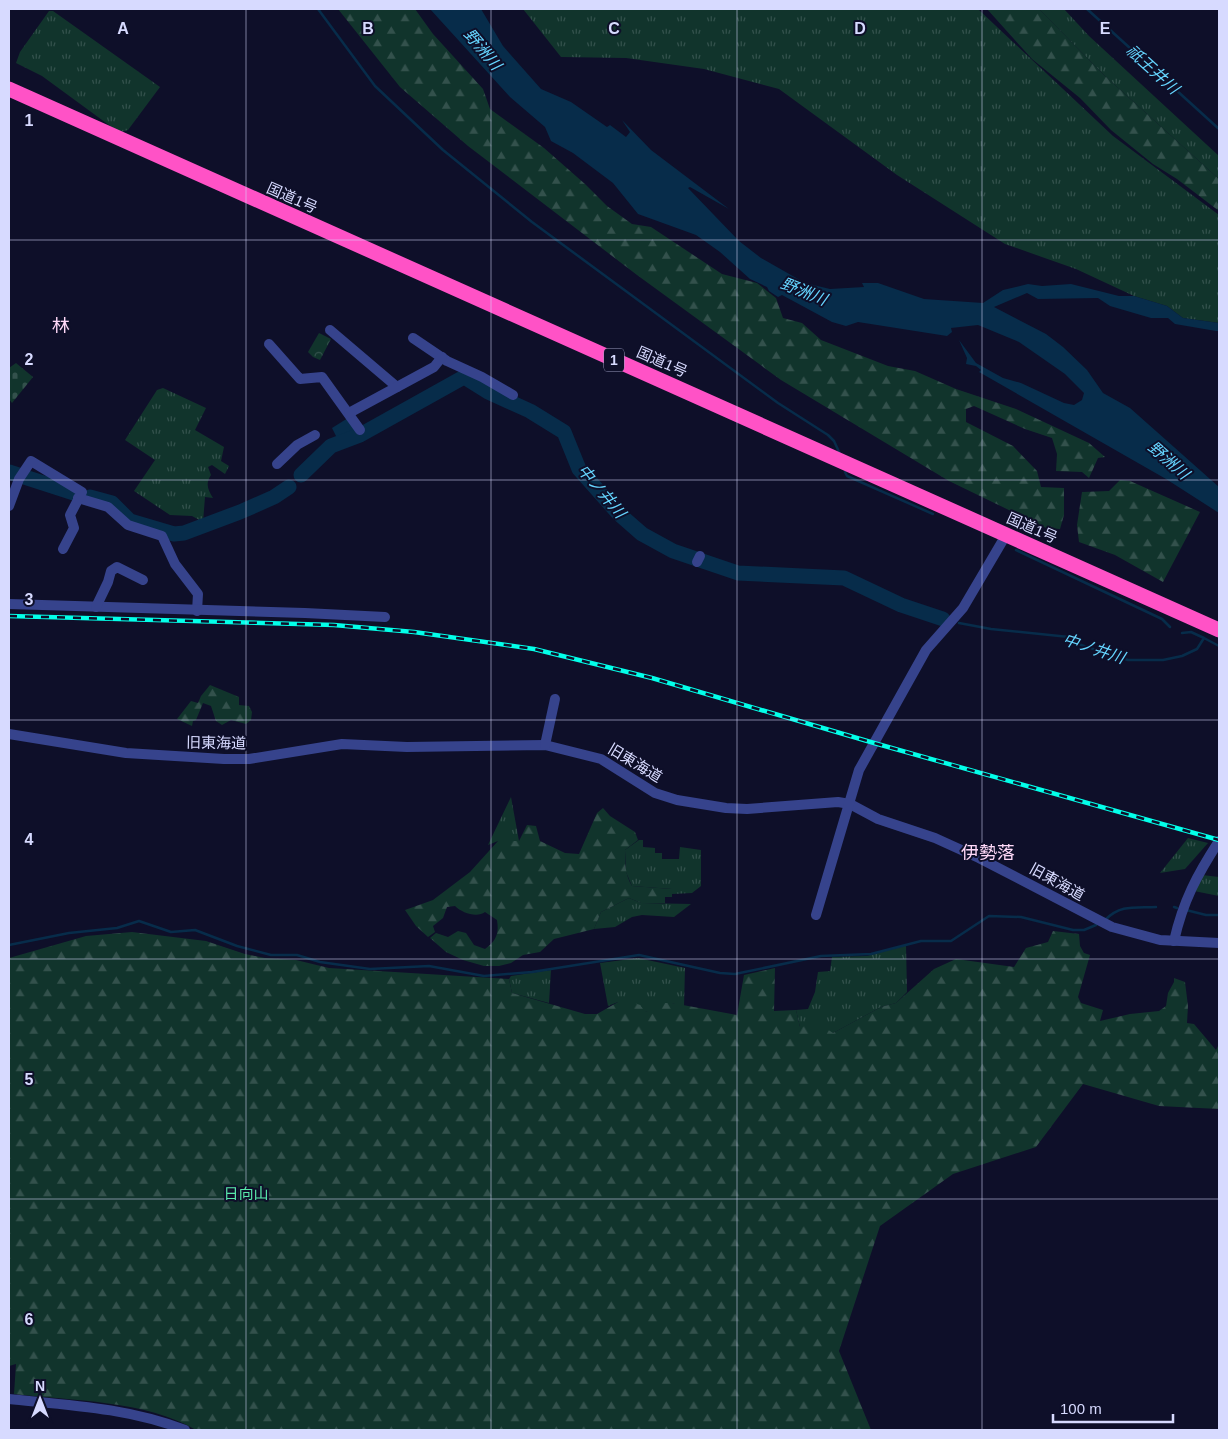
<svg xmlns="http://www.w3.org/2000/svg" width="1228" height="1439" viewBox="0 0 1228 1439" font-family="Helvetica,'Noto Sans JP',sans-serif">
	<defs>
		<pattern id="grass-tufts" width="24" height="20" patternUnits="userSpaceOnUse" patternTransform="scale(1.25)"><rect width="24" height="20" fill="#11342c"/><path d="M3 7l-1-3M5 7V3M7 7l1-3M15 17l-1-3M17 17v-4M19 17l1-3" fill="none" stroke="#33514c"/></pattern>
		<pattern id="forest-firs" width="22" height="20" patternUnits="userSpaceOnUse" patternTransform="scale(1.25)"><rect width="22" height="20" fill="#11342c"/><path d="M5 1l3.5 6h-7zM16 11l3.5 6h-7z" fill="#33514c"/></pattern>
		<pattern id="cemetery-stones" width="16" height="16" patternUnits="userSpaceOnUse" patternTransform="scale(1.25)"><rect width="16" height="16" fill="#11342c"/><path d="M2 7V4a2 2 0 0 1 4 0v3zM10 15v-3a2 2 0 0 1 4 0v3z" fill="#33514c"/></pattern>
		<pattern id="park-crowns" width="20" height="18" patternUnits="userSpaceOnUse" patternTransform="scale(1.25)"><rect width="20" height="18" fill="#11342c"/><path d="M2 6a3 3 0 1 1 6 0M12 15a3 3 0 1 1 6 0" fill="none" stroke="#33514c"/></pattern>
	</defs>
	<rect width="100%" height="100%" fill="#0e0f29"/>
	<g fill="url(#grass-tufts)">
		<polygon points="523,9 978,9 1113,136 1219,215 1219,323 1183,318 1167,306 1134,296 1076,269 1005,244 897,175 779,89 704,69 626,58 561,57"/>
		<polygon points="1039,9 1064,9 1089,36 1219,156 1219,179 1105,76"/>
		<polygon points="49,11 53,11 160,87 128,130 121,132 113,128 42,76 16,63 20,52"/>
		<path d="M163,388l43,20 -11,22 29,17 -3,14 8,5 -4,8 -13,-9 -4,2 3,8c-6,9 -3,15 2,23l-8,-1 -2,25 -11,-6 -22,-1 -36,-24 21,-31 -30,-20 32,-50z"/>
		<polygon points="511,797 519,841 498,841 488,845"/>
		<polygon points="1188,838 1208,843 1185,869 1160,873"/>
		<polygon points="639,840 643,840 643,847 655,848 655,853 662,853 662,859 679,859 680,847 701,850 701,886 692,893 672,894 672,889 632,886 626,872 625,850"/>
		<polygon points="1202,875 1219,877 1219,896 1194,891"/>
		<polygon points="629,898 641,903 691,904 674,917 642,915 632,917 615,927 594,929 601,912"/>
		<polygon points="906,945 907,992 896,1003 881,1007 833,1033 800,1027 796,1010 808,1009 815,992 818,972 830,971 832,957 867,956"/>
		<polygon points="638,958 685,968 684,1007 672,1003 646,1012 618,1002 608,1006 600,963"/>
		<polygon points="551,970 549,1003 512,993 509,979 511,976"/>
	</g>
	<g fill="url(#forest-firs)">
		<polygon points="338,9 415,9 433,34 483,89 490,109 544,148 585,184 607,206 632,224 651,227 722,274 757,283 776,298 783,318 802,323 821,340 888,366 915,371 956,389 1016,409 1089,443 1105,457 1098,458 1089,478 1082,472 1056,471 1057,454 1052,438 1025,429 974,406 966,409 966,422 1013,446 1037,471 1041,487 1064,488 1064,515 1060,529 1046,528 949,481 781,380 637,275 468,146 400,87"/>
		<polygon points="987,9 1039,9 1105,76 1219,179 1219,211 1177,179 1153,164 1111,130 1080,98 1032,59"/>
		<polygon points="1120,480 1130,481 1200,512 1163,582 1115,555 1079,542 1077,525 1082,492 1109,491"/>
		<polygon points="210,685 239,697 239,705 249,706 252,712 251,720 246,724 231,720 222,725 216,721 211,706 203,703 196,720 193,721 192,726 177,719 191,701 198,703 201,696"/>
		<path d="M603,808l7,8 25,16 3,8 -13,10c0,13 0,25 7,36l40,3v8h-7v6h-24l-12,-5 -28,14 -7,17 -40,10 -14,13 -17,3 -12,8 -12,3h-15l-21,-6 -17,-8 -16,-14 6,-5 12,4 10,-6 8,2 8,12 11,4c12,-9 14,-16 12,-29l-12,-8c-8,6 -23,1 -30,-6l-8,1 -4,11 -10,8 2,6 -7,5 -12,-11 -11,-16 28,-10 37,-28 28,-31h21l8,-16 9,1 4,15 25,12 14,1 18,-41z"/>
		<path d="M1053,931l26,3 1,12 4,7 6,2 -12,42 3,6 22,7 -3,11 30,-7 29,-3 7,-5 2,-13 6,-11v-4l11,4 3,24 -1,17 7,1 22,26 3,-6v65l-60,-3 -76,-22 -47,63 -83,27 -73,52 -41,125 32,79h-675c-50,-30 -124,-29 -182,-36l2,-30 -7,2v-408l77,-22 46,-4 74,9 39,13 20,4 31,2 33,8 180,11 3,14 73,21h12l21,-12 11,-1 11,4 6,7 15,-9h11l65,12 7,-40 31,-7 -1,43 22,-1 4,17 18,-4 15,10 48,-26 15,-4 38,-34 22,-10 58,8 12,-19 22,-6z"/>
	</g>
	<polygon fill="url(#cemetery-stones)" points="16,363 33,377 12,403 9,399 9,368"/>
	<polygon fill="url(#park-crowns)" points="319,333 331,339 320,360 313,357 308,352"/>
	<g fill="#072c4a">
		<polygon points="430,9 481,9 503,46 541,89 571,102 607,127 610,125 626,137 630,132 622,120 651,150 729,209 690,187 688,188 739,241 761,258 805,283 830,289 864,287 862,283 878,283 924,299 983,303 1003,290 1028,284 1042,286 1071,284 1119,296 1134,296 1167,306 1183,318 1219,323 1219,331 1216,331 1175,324 1168,318 1151,318 1110,306 1098,298 1038,299 1027,293 994,307 1046,334 1063,347 1087,370 1103,393 1130,408 1219,487 1219,513 1166,479 979,372 981,370 976,366 966,364 967,358 959,340 976,363 1003,378 1021,383 1064,403 1074,405 1082,400 1084,393 1065,374 1019,342 978,325 951,328 952,332 947,336 858,322 846,326 832,322 782,295 778,297 769,291 767,287 750,279 720,252 696,235 638,214 613,183 573,153 551,141 545,127 510,97"/>
		<polygon points="348,418 356,432 337,438 332,428"/>
	</g>
	<g fill="none" stroke-linecap="round" stroke-linejoin="round">
		<g stroke="#072c4a" stroke-width="2.5">
			<polyline points="318,9 375,86 443,150 532,222 778,403 828,435 834,441 840,454"/>
			<polyline points="1087,9 1219,129"/>
			<polyline points="845,472 847,476 933,514"/>
			<polyline points="1016,550 1162,619 1170,627"/>
			<polyline points="959,623 991,629 1069,637 1081,645 1128,660 1163,660 1182,656 1197,649 1204,638 1219,646"/>
			<polyline points="1182,633 1191,632 1204,638"/>
			<polyline points="1174,907 1177,908"/>
			<polyline points="1186,910 1206,915 1219,915"/>
			<path d="M1105,920c16,-16 30,-12 51,-13"/>
			<polyline points="9,945 69,933 117,928 139,921 171,932 195,930 237,946 271,955 297,955 320,962 370,969 429,966 484,976 532,972 639,955 720,973 735,974 821,956 871,954 921,941 951,941 989,916 1021,917 1073,930 1084,930 1096,925"/>
		</g>
		<g stroke="#072c4a" stroke-width="15">
			<polyline points="9,472 74,493"/>
			<polyline points="301,475 331,446 360,435 464,377 488,392 530,411 564,432 579,469 618,513 642,534 673,551 738,573 844,578 901,605 943,619"/>
			<polyline points="90,497 112,503 130,521 174,534 184,533 240,512 274,497 289,487"/>
		</g>
		<g stroke="#36438c" stroke-width="10">
			<polyline points="330,330 397,387"/>
			<polyline points="413,338 447,361 482,377 513,395"/>
			<polyline points="269,344 300,379 322,377 360,430"/>
			<polyline points="349,413 434,367 442,357"/>
			<polyline points="277,464 297,445 315,435"/>
			<polyline points="78,498 108,507 128,525 162,536 175,564 198,594 197,611"/>
			<polyline points="9,506 19,479 31,461 82,492 70,515 74,528 63,549"/>
			<polyline points="697,562 700,556"/>
			<polyline points="9,604 305,613 385,617"/>
			<polyline points="96,607 108,582 111,571 117,567 143,580"/>
			<polyline points="9,734 126,753 224,759 249,759 342,744 407,747 545,745 601,759 655,793 677,800 726,808 747,809 838,802 850,804 878,819 935,838 979,858 1112,927 1160,940 1219,943"/>
			<polyline points="545,745 555,699"/>
			<polyline points="816,915 859,770 926,650 963,608 1006,535"/>
			<path d="M1174,941c9,-40 23,-66 45,-100"/>
			<path d="M9,1399c59,6 120,9 176,31"/>
		</g>
		<polyline stroke="#ff52c6" stroke-width="15" points="9,89 1219,630"/>
		<defs>
			<polyline id="rail" points="9,616 334,625 414,632 534,649 652,678 874,743 1219,840"/>
		</defs>
		<use href="#rail" stroke="#03ffe9" stroke-width="4.5"/>
		<use href="#rail" stroke="#0e0f29" stroke-width="2.5" stroke-dasharray="8" stroke-linecap="butt"/>
	</g>
	<path fill="none" stroke="#d7daff" stroke-width="1" stroke-opacity="0.55" d="M246,9v1421M491,9v1421M737,9v1421M982,9v1421M9,240h1210M9,480h1210M9,720h1210M9,959h1210M9,1199h1210"/>
	<g text-anchor="middle" stroke-width="4" stroke-linejoin="round" paint-order="stroke">
		<rect fill="#0e0f29" stroke="#9b9dbf" stroke-width="1" x="604" y="348.5" width="20" height="23" rx="4"/>
		<g font-size="14" font-weight="bold" fill="#d7daff">
			<text x="614" y="365">1</text>
		</g>
		<g font-size="15" fill="#d7daff" stroke="#0e0f29">
			<text transform="translate(292 198) rotate(24)" y="5">国道1号</text>
			<text transform="translate(662 362) rotate(24)" y="5">国道1号</text>
			<text transform="translate(1032 528) rotate(24)" y="5">国道1号</text>
			<text transform="translate(216 743) rotate(1)" y="5">旧東海道</text>
			<text transform="translate(635 763) rotate(31)" y="5">旧東海道</text>
			<text transform="translate(1057 882) rotate(29)" y="5">旧東海道</text>
		</g>
		<g font-size="15" fill="#59e8aa" stroke="#0e0f29">
			<text x="246" y="1199">日向山</text>
		</g>
		<g font-size="16" font-style="italic" fill="#65d5ff" stroke="#0e0f29">
			<text transform="translate(483 49) rotate(50)" y="6">野洲川</text>
			<text transform="translate(1153 69) rotate(42)" y="6">祇王井川</text>
			<text transform="translate(804 291) rotate(22)" y="6">野洲川</text>
			<text transform="translate(1169 460) rotate(41)" y="6">野洲川</text>
			<text transform="translate(602 491) rotate(50)" y="6">中ノ井川</text>
			<text transform="translate(1094 648) rotate(18)" y="6">中ノ井川</text>
		</g>
		<g font-size="18" fill="#ffd9f8" stroke="#0e0f29">
			<text x="61" y="332">林</text>
			<text x="988" y="859">伊勢落</text>
		</g>
	</g>
	<g font-size="16" text-anchor="middle" font-weight="bold" fill="#d7daff" stroke="#0e0f29" stroke-width="4" stroke-linejoin="round" paint-order="stroke">
		<text x="123" y="34">A</text>
		<text x="368" y="34">B</text>
		<text x="614" y="34">C</text>
		<text x="860" y="34">D</text>
		<text x="1105" y="34">E</text>
		<text x="29" y="126">1</text>
		<text x="29" y="365">2</text>
		<text x="29" y="605">3</text>
		<text x="29" y="845">4</text>
		<text x="29" y="1085">5</text>
		<text x="29" y="1325">6</text>
	</g>
	<rect width="1228" height="1439" fill="none" stroke="#d7daff" stroke-width="20"/>
	<g transform="translate(40 1399)" stroke="#0e0f29" stroke-width="4" paint-order="stroke">
	<path d="M0-4L9 19L0 12L-9 19Z" fill="#d7daff"/>
	<text y="-8" font-size="14" font-weight="bold" text-anchor="middle" fill="#d7daff">N</text>
	</g>
	<path d="M1053 1414v8h120v-8" fill="none" stroke="#d7daff" stroke-width="2.5"/>
	<text x="1060" y="1414" font-size="15" fill="#d7daff" stroke="#0e0f29" stroke-width="4" paint-order="stroke">100 m</text>
</svg>
